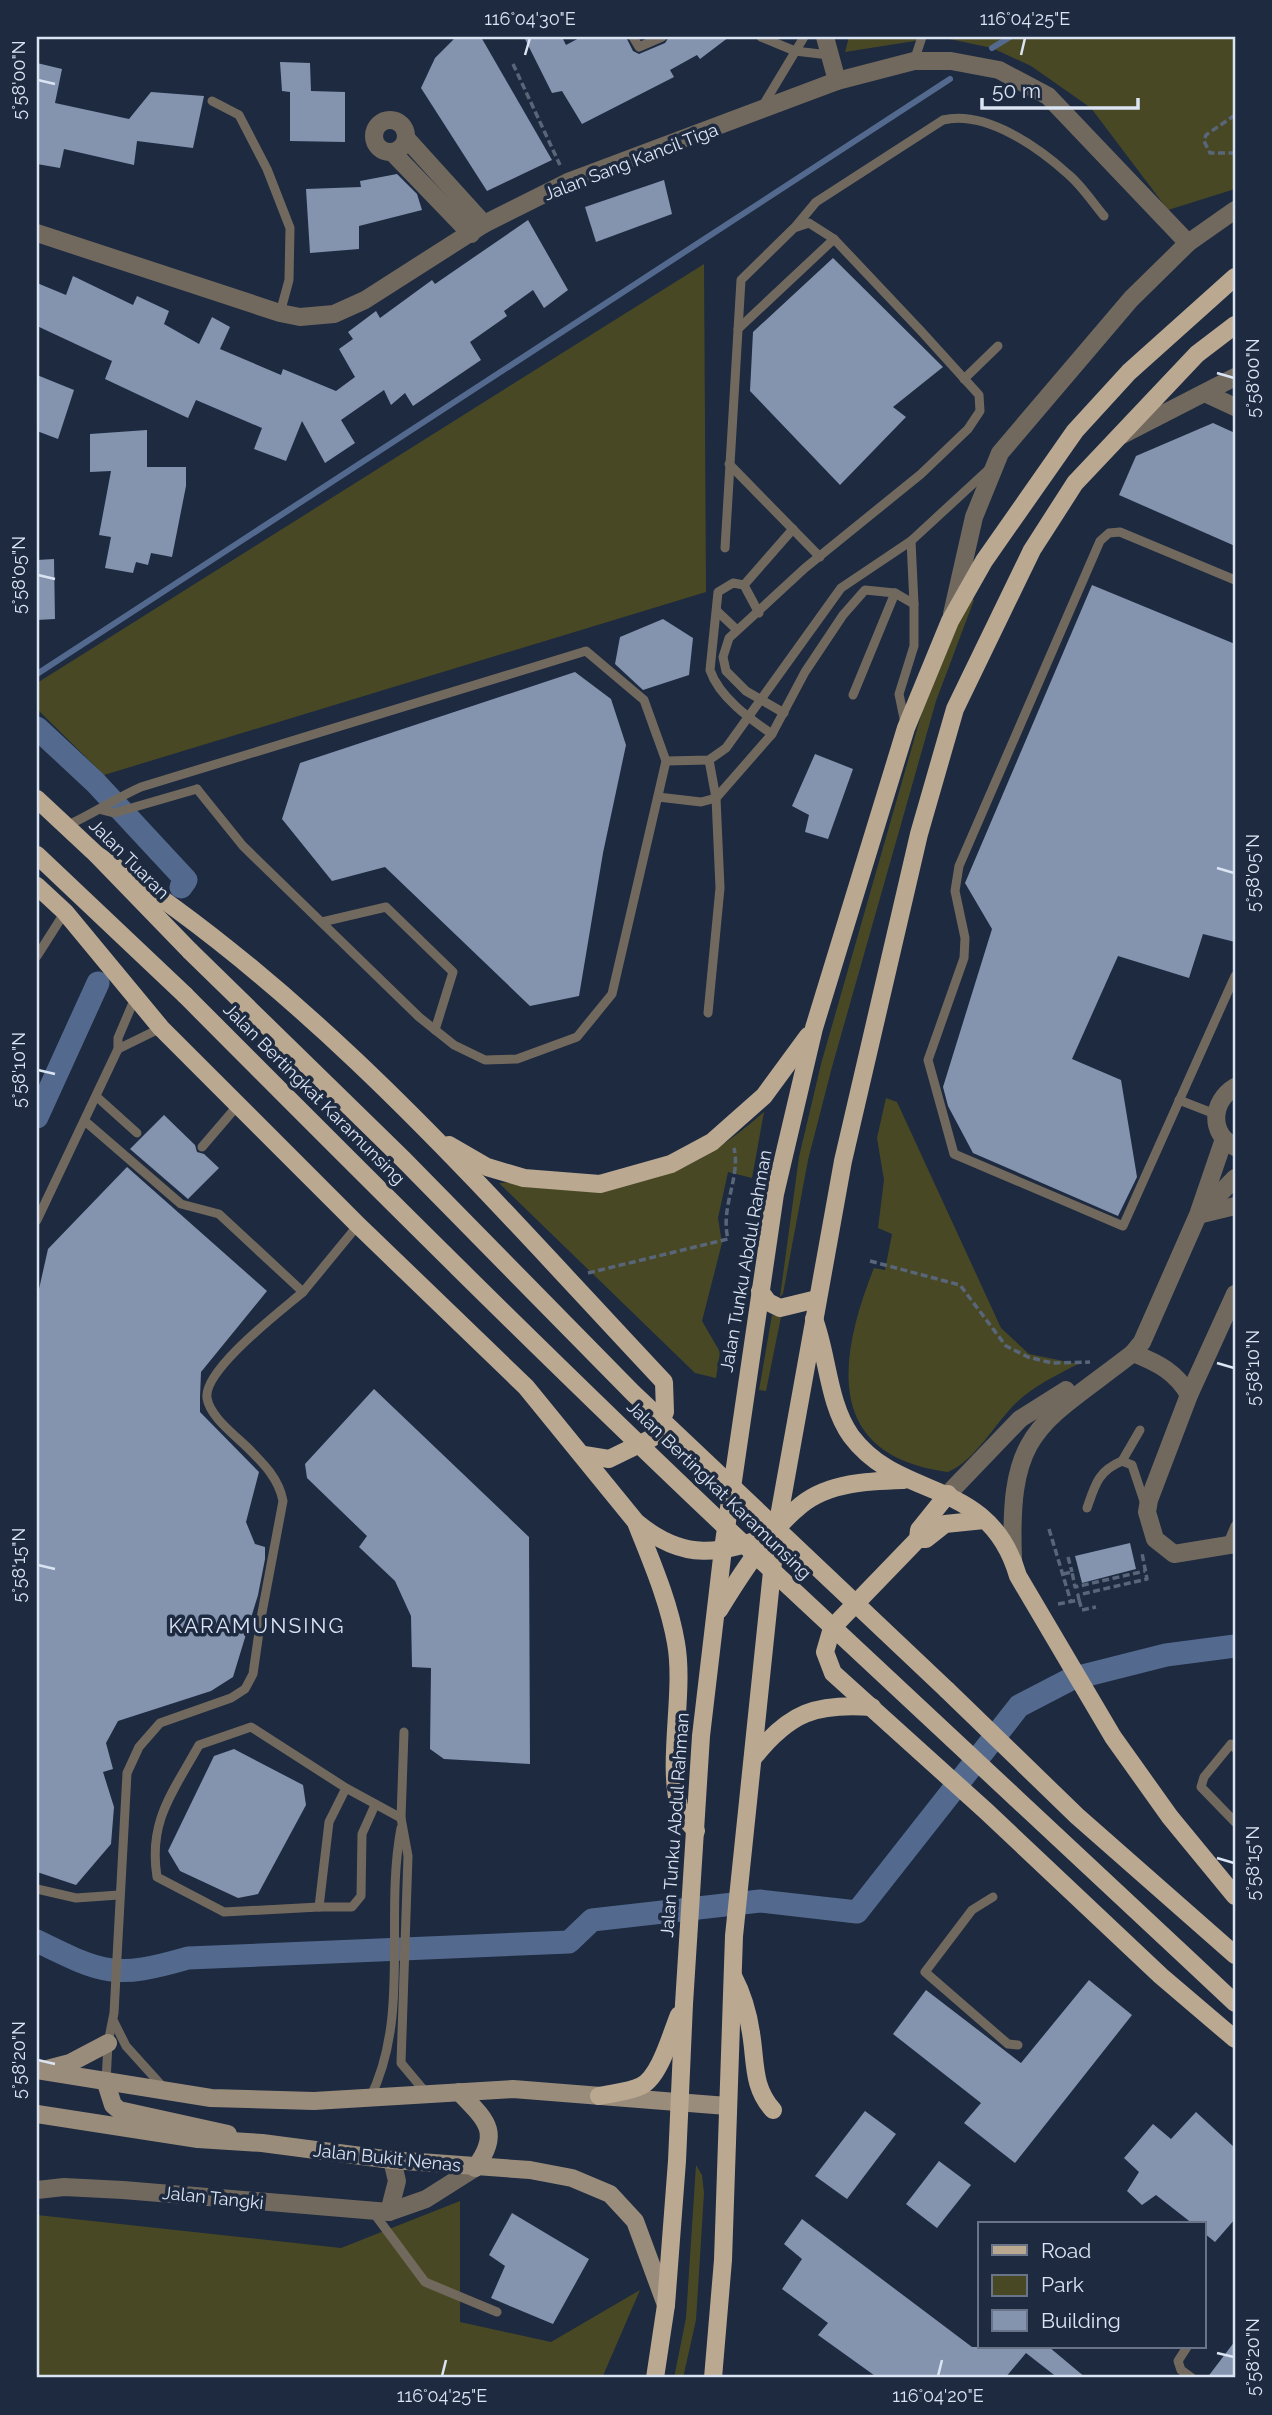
<svg xmlns="http://www.w3.org/2000/svg" width="1272" height="2415" viewBox="0 0 1272 2415" font-family="Raleway,sans-serif">
	<rect width="100%" height="100%" fill="#1d2a40"/>
	<g fill="#484924">
		<polygon points="849,37 1235,37 1235,189 1168,210 1091,108 1031,66 992,48 940,37 845,52"/>
		<polygon points="704,264 706,592 104,775 37,709 37,683"/>
		<polygon points="968,597 974,600 936,701 832,1067 808,1160 783,1294 780,1297 799,1157 821,1064 926,698"/>
		<path d="M886,1098l11,4 104,226 28,26 49,10c-21,11 -43,21 -61,38 -22,21 -41,58 -69,70 -125,-16 -110,-114 -74,-204l11,2 7,-36 -14,-6 6,-48 -7,-42z"/>
		<path d="M764,1112l-12,66 -24,-6 -10,46 4,25 -20,78 18,31 -4,26 -21,-5 -196,-190c19,-3 44,6 64,6 90,-1 134,-19 201,-77z"/>
		<polygon points="772,1315 781,1317 766,1391 759,1390"/>
		<polygon points="696,2165 702,2175 704,2193 696,2320 683,2378 674,2378 686,2318"/>
		<polygon points="460,2201 460,2322 551,2342 640,2290 602,2378 37,2378 37,2215 341,2248"/>
	</g>
	<g fill="none" stroke-linecap="round" stroke-linejoin="round">
		<g stroke="#536a8e" stroke-width="6">
			<polyline points="992,48 1010,37"/>
			<polyline points="37,674 950,79"/>
		</g>
		<g stroke="#536a8e" stroke-width="23">
			<polyline points="37,728 95,782 186,880 181,887"/>
			<polyline points="37,1117 98,983"/>
			<path d="M37,1941c67,33 78,38 151,17l381,-16 23,-22 168,-19 97,11 162,-206 52,-27 95,-24 69,-9"/>
		</g>
	</g>
	<g fill="#8494af">
		<polygon points="456,37 481,37 552,160 487,191 421,88 435,58"/>
		<polygon points="524,37 562,37 566,45 581,37 626,37 633,51 639,54 665,43 669,37 729,37 700,59 697,55 670,70 674,77 582,124 562,91 552,93"/>
		<polygon points="280,62 310,63 311,91 345,92 345,142 290,141 290,92 282,91"/>
		<polygon points="37,63 62,69 55,103 129,119 151,92 204,96 193,148 137,141 134,165 64,149 60,168 37,164"/>
		<polygon points="397,174 417,194 422,210 359,226 359,249 310,253 306,189 361,187 360,181"/>
		<polygon points="664,180 672,214 596,242 585,207"/>
		<polygon points="528,220 568,290 544,308 533,290 504,311 507,316 470,342 481,360 413,406 405,393 391,405 384,390 341,420 355,443 325,463 302,421 286,461 254,449 262,428 196,400 188,418 105,379 112,361 37,326 37,283 66,295 73,276 133,305 137,296 169,311 164,324 199,344 212,317 230,327 220,349 281,375 283,369 336,391 355,377 339,349 353,339 348,332 376,311 380,318 432,280 435,284"/>
		<polygon points="833,258 943,367 893,407 906,417 840,485 750,391 753,332"/>
		<polygon points="37,375 74,390 58,439 37,431"/>
		<polygon points="1213,423 1235,433 1235,546 1119,495 1136,456"/>
		<polygon points="147,430 147,467 186,467 186,486 172,557 151,553 148,565 136,562 133,573 105,568 111,537 99,535 111,471 90,472 90,434"/>
		<polygon points="54,559 55,619 37,620 37,560"/>
		<polygon points="1092,585 1235,644 1235,942 1203,934 1189,978 1118,956 1072,1059 1121,1080 1137,1177 1118,1216 973,1153 948,1106 943,1087 992,929 965,883"/>
		<polygon points="663,619 693,638 689,675 643,690 615,664 620,637"/>
		<polygon points="575,672 611,699 626,745 603,853 579,996 530,1006 385,867 332,881 282,819 300,763"/>
		<polygon points="815,754 853,769 828,839 805,832 809,815 792,806"/>
		<polygon points="164,1115 195,1145 197,1152 204,1154 219,1168 188,1199 130,1149"/>
		<polygon points="127,1167 267,1291 201,1372 200,1397 200,1412 259,1472 246,1522 255,1544 265,1547 265,1559 258,1595 233,1677 211,1691 118,1721 106,1743 113,1769 103,1772 114,1807 111,1844 76,1885 37,1872 37,1298 48,1249"/>
		<polygon points="374,1389 529,1537 530,1764 444,1759 430,1749 431,1668 412,1667 411,1616 395,1581 359,1547 367,1536 307,1478 305,1464"/>
		<polygon points="1130,1543 1136,1569 1082,1583 1075,1556"/>
		<polygon points="234,1749 303,1785 306,1805 258,1894 238,1898 180,1871 168,1851 214,1756"/>
		<polygon points="1089,1980 1132,2015 1015,2163 964,2123 981,2103 893,2034 926,1990 1021,2063"/>
		<polygon points="865,2111 896,2134 847,2199 815,2176"/>
		<polygon points="1196,2112 1235,2148 1235,2219 1215,2242 1204,2233 1204,2224 1193,2224 1156,2195 1142,2205 1127,2191 1139,2172 1124,2158 1153,2124 1171,2139"/>
		<polygon points="939,2161 971,2185 937,2228 906,2204"/>
		<polygon points="512,2213 589,2259 553,2324 491,2298 505,2266 489,2255"/>
		<polygon points="802,2219 972,2347 1049,2347 1086,2378 1058,2378 1026,2353 1005,2378 878,2378 818,2335 828,2323 782,2289 802,2259 784,2244"/>
		<polygon points="1235,2341 1235,2378 1207,2378"/>
	</g>
	<g fill="none" stroke-linecap="round" stroke-linejoin="round">
		<g stroke="#596578" stroke-width="3.5" stroke-dasharray="7 3.5" stroke-linecap="butt">
			<polyline points="513,64 560,165"/>
			<polyline points="1235,115 1206,135 1204,141 1210,153 1235,153"/>
			<polyline points="870,1261 960,1285 1006,1346 1028,1357 1052,1363 1090,1362"/>
			<path d="M588,1273l140,-34c-8,-32 13,-62 6,-91"/>
			<polyline points="1049,1529 1071,1602"/>
			<polyline points="1068,1557 1072,1572"/>
			<polyline points="1063,1574 1072,1572 1075,1587 1145,1571"/>
			<polyline points="1079,1600 1082,1610 1096,1607"/>
			<polyline points="1058,1604 1079,1600 1078,1595 1147,1579 1142,1553"/>
		</g>
		<g stroke="#72695e" stroke-width="9">
			<polyline points="633,37 639,47 662,37"/>
			<polyline points="761,37 795,51 829,55"/>
			<polyline points="914,61 922,37"/>
			<polyline points="212,101 239,115 267,169 290,228 289,280 280,313"/>
			<polyline points="762,107 804,37"/>
			<path d="M796,226l20,-24 14,-9 113,-73c43,-10 95,27 126,55 13,11 24,28 35,41"/>
			<polyline points="738,329 834,239"/>
			<polyline points="964,379 998,346"/>
			<polyline points="729,464 820,557"/>
			<polyline points="911,541 914,604"/>
			<polyline points="725,548 741,280 794,228 809,223 834,239 921,331 979,395 980,411 968,429 921,474 805,568 729,638 723,657 726,671 746,691 784,713"/>
			<polyline points="1235,580 1120,532 1109,533 1100,541 959,866 955,891 965,938 964,958 928,1060 954,1154 1123,1226 1235,976"/>
			<polyline points="744,585 793,529"/>
			<polyline points="717,611 736,629"/>
			<path d="M759,613l-15,-28 -11,-2 -15,9 -8,78c9,27 40,49 62,64"/>
			<polyline points="853,695 895,593"/>
			<polyline points="666,761 709,760 726,748 841,588 911,541 988,470"/>
			<polyline points="658,797 701,802 716,798 772,734 805,672 843,615 865,590 895,593 914,604 914,646 899,694 905,723"/>
			<polyline points="102,810 114,813 197,789"/>
			<path d="M66,826c27,-12 48,-27 75,-39l445,-136 58,49 22,61 -54,233 -35,43 -60,22 -32,1 -31,-15 -35,-28 -176,-171 -46,-57"/>
			<polyline points="322,922 386,907 453,972 435,1030"/>
			<polyline points="37,956 65,912"/>
			<polyline points="708,1013 720,888 716,798 709,760"/>
			<polyline points="118,1049 161,1028"/>
			<polyline points="97,1097 137,1133"/>
			<polyline points="1179,1100 1215,1114"/>
			<path d="M86,1122l95,82 38,10 84,78c-21,18 -100,78 -96,106 3,19 28,37 41,50 16,16 31,31 35,53l-22,117 -8,56 -8,15 -14,9 -71,25 -21,24 -12,26 -13,240 -6,30 -2,39"/>
			<polyline points="202,1147 238,1105"/>
			<polyline points="37,1220 118,1049 118,1038 135,998"/>
			<polyline points="303,1292 358,1225"/>
			<polyline points="1122,1461 1140,1430"/>
			<path d="M1087,1508c8,-23 11,-37 35,-47l10,4 13,39"/>
			<polyline points="1227,1545 1235,1526"/>
			<polyline points="404,1732 401,1818 408,1856 401,2063 427,2094"/>
			<polyline points="1235,1748 1231,1744 1204,1777 1201,1787 1235,1822"/>
			<path d="M346,1788l-17,34 -10,85 -95,5 -67,-35c-9,-56 16,-85 42,-132l52,-18 95,61 55,30"/>
			<polyline points="37,1889 76,1898 119,1895"/>
			<polyline points="993,1897 972,1910 925,1972 1008,2044 1018,2045"/>
			<polyline points="319,1907 352,1907 361,1896 362,1834 375,1805"/>
			<polyline points="114,2022 126,2046 163,2087"/>
			<path d="M370,2098c41,-82 14,-181 31,-270"/>
			<polyline points="373,2212 425,2282 497,2312"/>
			<polyline points="1187,2347 1178,2361 1181,2370 1192,2378"/>
		</g>
		<g stroke="#72695e" stroke-width="18">
			<polyline points="825,37 837,81"/>
			<circle cx="390" cy="136" r="16"/>
			<polyline points="406,138 484,224"/>
			<polyline points="392,152 471,234"/>
			<polyline points="37,233 280,313 300,317 334,314 365,300 484,224 568,182 837,81 914,61 951,61 999,70 1048,96 1188,243"/>
			<polyline points="1207,394 1235,407"/>
			<polyline points="952,614 974,517 1000,453 1131,299 1188,243 1235,210"/>
			<path d="M1235,1087c-24,15 -26,46 0,60"/>
			<polyline points="1201,1213 1235,1178"/>
			<polyline points="1202,1214 1235,1206"/>
			<polyline points="1235,1294 1189,1395 1149,1500 1147,1512 1155,1539 1174,1554 1235,1544"/>
			<path d="M1133,1353c25,10 43,19 56,42"/>
			<polyline points="948,1494 1020,1419 1066,1390"/>
			<path d="M1013,1559c-5,-131 26,-133 120,-206l9,-11 56,-127 26,-76"/>
			<polyline points="37,2190 64,2187 123,2190 389,2212 426,2199 475,2168"/>
			<polyline points="389,2212 397,2181 392,2160"/>
		</g>
		<polyline stroke="#72695e" stroke-width="18" points="1122,435 1235,377"/>
		<g stroke="#9a8c7b" stroke-width="18">
			<polyline points="47,2069 70,2063 108,2043"/>
			<polyline points="37,2070 211,2098 314,2101 513,2089 727,2106"/>
			<polyline points="106,2083 113,2105 119,2110 228,2134"/>
			<path d="M459,2092c27,28 43,40 16,76"/>
			<polyline points="37,2114 198,2139 262,2143 392,2160 530,2170 572,2178 610,2194 635,2221 666,2305"/>
		</g>
		<g stroke="#baa891" stroke-width="18">
			<polyline points="37,799 97,855 190,951"/>
			<polyline points="37,855 185,995"/>
			<path d="M97,855c219,138 391,340 567,527l1,30 -13,26 -43,21 -25,-4"/>
			<path d="M37,886l28,26 96,116 197,197 168,162 110,135c48,40 84,33 140,11"/>
			<polyline points="449,1145 487,1167 524,1178 600,1184 671,1164 712,1142 764,1096 808,1036"/>
			<polyline points="760,1291 768,1302 780,1308 817,1299"/>
			<path d="M814,1319c14,37 14,85 37,117 50,67 138,40 167,140l95,161 57,80 65,79"/>
			<polyline points="948,1494 919,1530 918,1539 832,1628 825,1652 833,1673 986,1811 1161,1976 1235,2039"/>
			<path d="M637,1525c15,38 32,77 39,118 9,50 -10,121 4,167 3,7 11,15 16,21"/>
			<polyline points="918,1539 926,1539 945,1524 984,1520"/>
			<path d="M719,1610c22,-36 49,-78 82,-105 28,-23 69,-24 103,-25"/>
			<polyline points="947,1690 1077,1816 1235,1955"/>
			<path d="M754,1757c36,-45 62,-54 118,-50"/>
			<path d="M733,1976c10,19 15,36 18,57 5,29 1,54 22,77"/>
			<path d="M599,2096c13,-3 30,-4 42,-10 19,-9 30,-52 38,-71"/>
			<polyline points="655,2378 666,2305 677,2161 684,2004 701,1736 723,1549 775,1194 814,1028 906,728 950,621 984,561 1075,431 1129,372 1235,277"/>
			<polyline points="713,2378 723,2260 734,1936 776,1533 843,1161 919,834 955,709 1032,550 1075,483 1197,354 1235,325"/>
		</g>
		<g stroke="#baa891" stroke-width="18">
			<polyline points="190,951 403,1159 633,1393 947,1690"/>
			<path d="M185,995c181,182 362,363 548,539 166,157 335,312 502,469"/>
		</g>
	</g>
	<path fill="none" stroke="#dbe4f3" stroke-width="2.5" d="M525,55l5,-17M1021,55l4,-17M38,80l17,4M1217,373l17,5M38,575l17,4M1217,868l17,5M38,1070l17,4M1217,1363l17,5M38,1565l17,4M1217,1858l17,5M38,2060l17,4M1217,2353l17,4M442,2376l4,-16M938,2376l4,-16"/>
	<g text-anchor="middle" stroke-width="7" stroke-linejoin="round" paint-order="stroke">
		<g font-size="18" fill="#dbe4f3" stroke="#1d2a40">
			<text transform="translate(631 162) rotate(-21)" y="6">Jalan Sang Kancil Tiga</text>
			<text transform="translate(129 859) rotate(45)" y="6">Jalan Tuaran</text>
			<text transform="translate(314 1094) rotate(45)" y="6">Jalan Bertingkat Karamunsing</text>
			<text transform="translate(746 1261) rotate(-80)" y="6">Jalan Tunku Abdul Rahman</text>
			<text transform="translate(719 1490) rotate(44)" y="6">Jalan Bertingkat Karamunsing</text>
			<text transform="translate(675 1825) rotate(-86)" y="6">Jalan Tunku Abdul Rahman</text>
			<text transform="translate(387 2158) rotate(6)" y="6">Jalan Bukit Nenas</text>
			<text transform="translate(213 2198) rotate(6)" y="6">Jalan Tangki</text>
		</g>
		<g font-size="21" letter-spacing="2" fill="#dbe4f3" stroke="#1d2a40">
			<text x="257" y="1633">KARAMUNSING</text>
		</g>
	</g>
	<rect width="1272" height="2415" fill="none" stroke="#1d2a40" stroke-width="77"/>
	<rect x="978" y="2222" width="228" height="126" fill="#1d2a40" stroke="#697488" stroke-width="2"/>
	<rect x="992" y="2245" width="35" height="10" fill="#baa891" stroke="#697488" stroke-width="2"/>
	<text x="1041" y="2258" font-size="21" fill="#dbe4f3">Road</text>
	<rect x="992" y="2275" width="35" height="21" fill="#484924" stroke="#697488" stroke-width="2"/>
	<text x="1041" y="2292" font-size="21" fill="#dbe4f3">Park</text>
	<rect x="992" y="2310" width="35" height="21" fill="#8494af" stroke="#697488" stroke-width="2"/>
	<text x="1041" y="2328" font-size="21" fill="#dbe4f3">Building</text>
	<path d="M982 98v10h156v-10" fill="none" stroke="#dbe4f3" stroke-width="3.5"/>
	<text x="992" y="98" font-size="21" fill="#dbe4f3" stroke="#1d2a40" stroke-width="5" paint-order="stroke">50 m</text>
	<rect x="38" y="38" width="1196" height="2338" fill="none" stroke="#dbe4f3" stroke-width="2.5"/>
	<g font-size="18" text-anchor="middle" fill="#dbe4f3">
		<text x="530" y="25">116°04'30"E</text>
		<text x="1025" y="25">116°04'25"E</text>
		<text transform="translate(19 80) rotate(-90)" y="6">5°58'00"N</text>
		<text transform="translate(1253 378) rotate(-90)" y="6">5°58'00"N</text>
		<text transform="translate(19 575) rotate(-90)" y="6">5°58'05"N</text>
		<text transform="translate(1253 873) rotate(-90)" y="6">5°58'05"N</text>
		<text transform="translate(19 1070) rotate(-90)" y="6">5°58'10"N</text>
		<text transform="translate(1253 1368) rotate(-90)" y="6">5°58'10"N</text>
		<text transform="translate(19 1565) rotate(-90)" y="6">5°58'15"N</text>
		<text transform="translate(1253 1863) rotate(-90)" y="6">5°58'15"N</text>
		<text transform="translate(19 2060) rotate(-90)" y="6">5°58'20"N</text>
		<text transform="translate(1253 2357) rotate(-90)" y="6">5°58'20"N</text>
		<text x="442" y="2402">116°04'25"E</text>
		<text x="938" y="2402">116°04'20"E</text>
	</g>
</svg>
